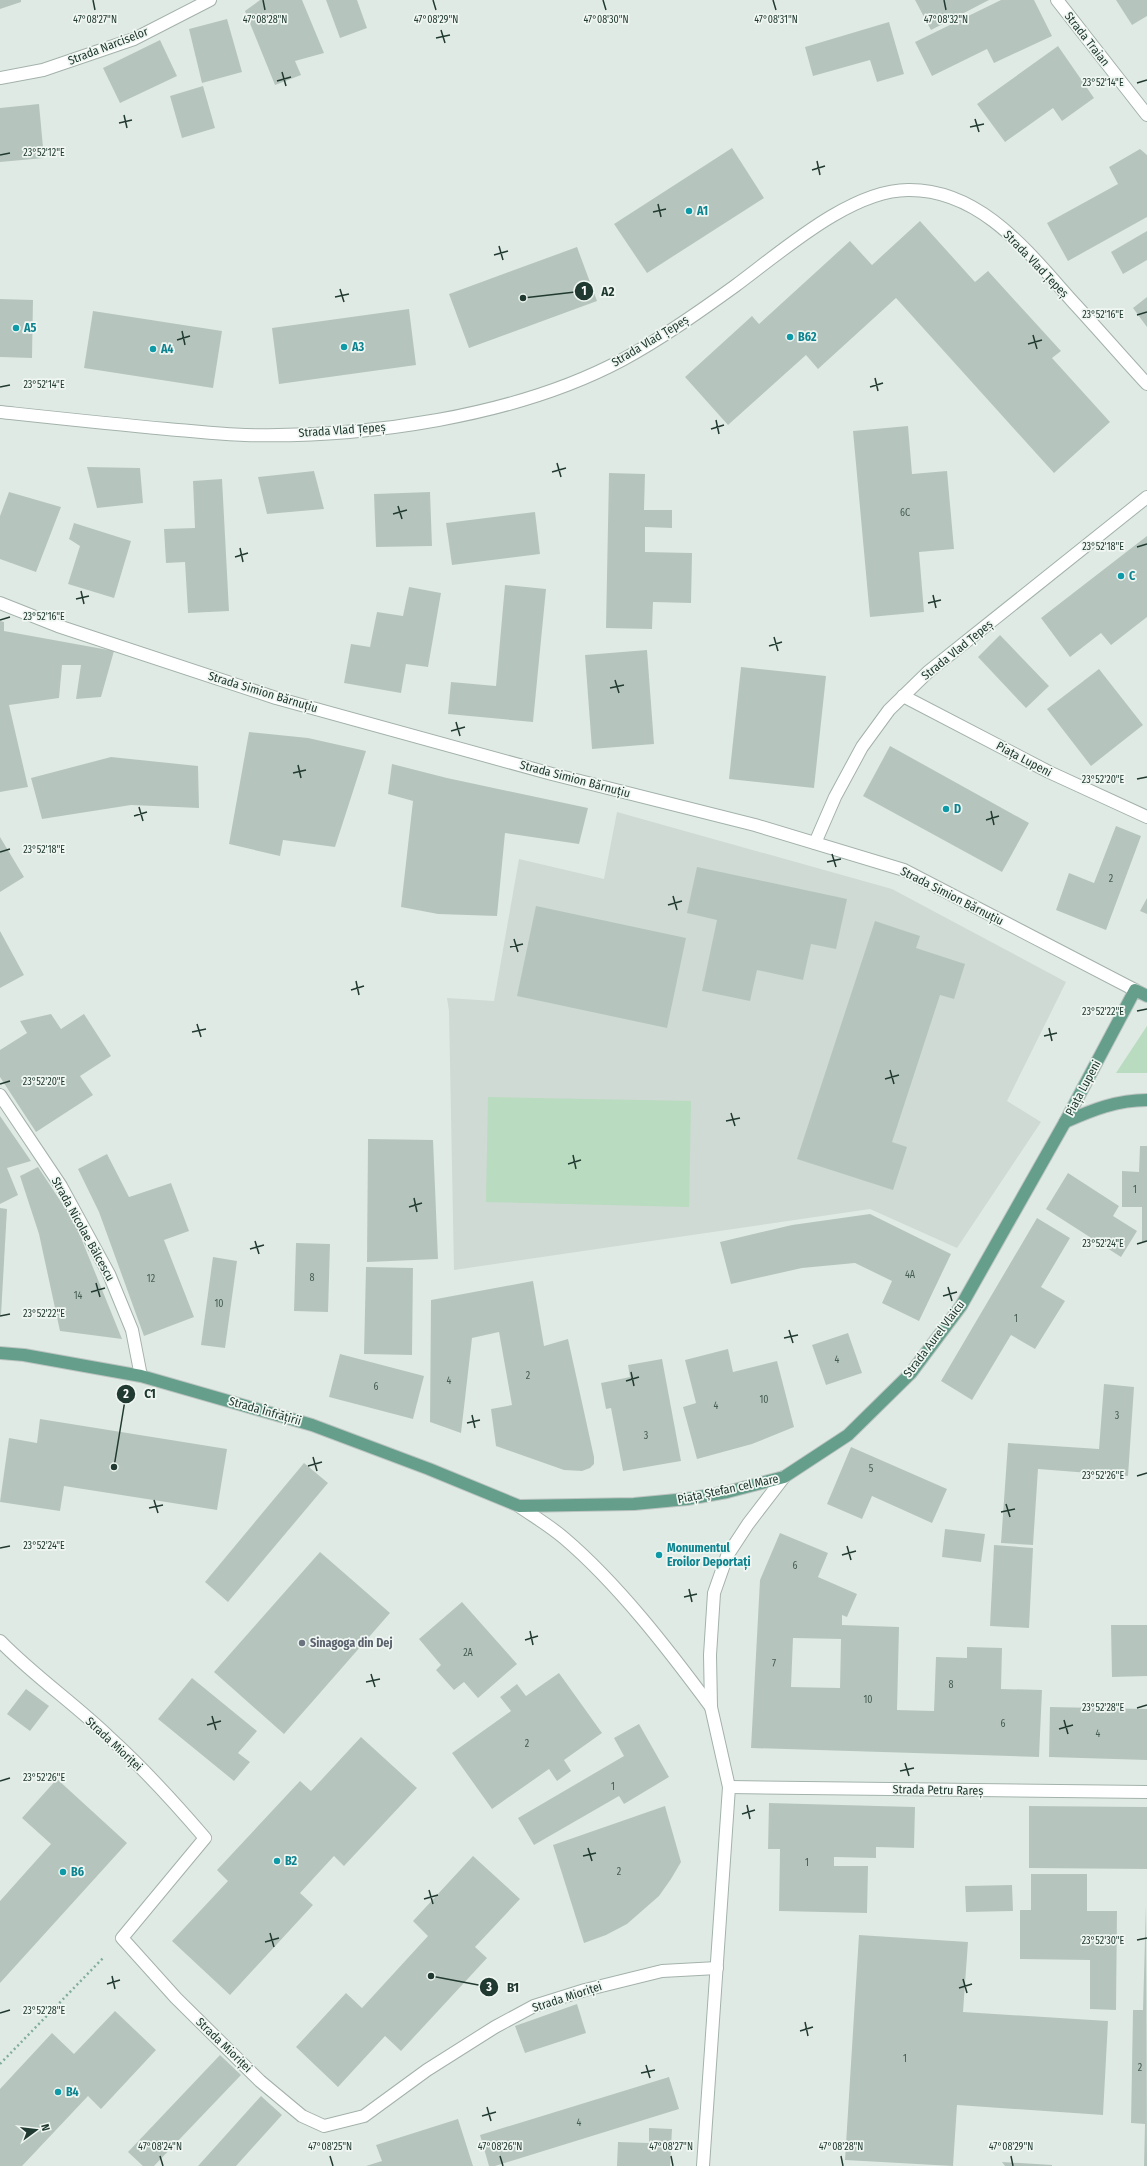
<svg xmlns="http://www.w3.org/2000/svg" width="1147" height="2166" viewBox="0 0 1147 2166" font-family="'Fira Sans Condensed',sans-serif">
	<rect width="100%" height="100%" fill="#e0eae5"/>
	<polygon fill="#cedad3" points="617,812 892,889 1066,982 1007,1101 1041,1122 957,1248 870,1209 454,1270 449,1011 447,998 494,1001 519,859 604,879"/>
	<g fill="#b9dbbf">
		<polygon points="1147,1026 1147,1073 1116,1073"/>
		<polygon points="488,1097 691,1101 689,1207 486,1202"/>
	</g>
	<g fill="#b5c5bd" fill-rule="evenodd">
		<polygon points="0,0 21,0 21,2 0,9"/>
		<polygon points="260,0 302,0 324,53 295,61 301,75 275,85 245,11"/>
		<polygon points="326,0 357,0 367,28 340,38"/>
		<polygon points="915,0 989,0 931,30"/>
		<polygon points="1001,0 1034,0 1052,36 994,63 987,49 932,76 915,42"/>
		<polygon points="1116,0 1147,0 1147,16 1132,25"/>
		<polygon points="227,19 242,72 202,83 189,29"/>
		<polygon points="889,22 904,74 877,82 870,60 813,76 805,47"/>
		<polygon points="160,40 177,76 120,103 103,68"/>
		<polygon points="1058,46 1094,98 1062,121 1053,108 1005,142 977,104"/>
		<polygon points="203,86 215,128 182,138 170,96"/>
		<polygon points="39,104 44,158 0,162 0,108"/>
		<polygon points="732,148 764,198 647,273 614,224"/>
		<polygon points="1140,149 1147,155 1147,217 1068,261 1047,223 1118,184 1109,167"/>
		<polygon points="920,221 975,282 988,271 1061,351 1052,358 1110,422 1054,473 896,298 818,369 806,355 728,425 685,377 752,316 759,324 850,241 872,265"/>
		<polygon points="1147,231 1147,260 1123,274 1111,252"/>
		<polygon points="577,247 597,301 469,348 449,294"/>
		<polygon points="1147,297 1147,327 1133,308"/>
		<polygon points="0,299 33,300 32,358 0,357"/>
		<polygon points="409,309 416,365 279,384 272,328"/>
		<polygon points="93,311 222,331 213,388 84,368"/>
		<polygon points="908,426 912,474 947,471 954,549 919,552 924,612 870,617 853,431"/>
		<polygon points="87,467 140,468 143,503 97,508"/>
		<polygon points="314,471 324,509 267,514 258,477"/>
		<polygon points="609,473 645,474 644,510 672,510 672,528 645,527 645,552 692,553 691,603 653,602 652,629 606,628"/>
		<polygon points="222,479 229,611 188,613 185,562 166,563 164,529 195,528 193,481"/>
		<polygon points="9,492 61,507 36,572 0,559 0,516"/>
		<polygon points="430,492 432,546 376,547 374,494"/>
		<polygon points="535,512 540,554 452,565 446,523"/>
		<polygon points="74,523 131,541 114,598 68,584 80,546 69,539"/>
		<polygon points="1147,536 1147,617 1111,645 1101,633 1070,657 1041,618"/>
		<polygon points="505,585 546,589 533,722 448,714 451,682 496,686"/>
		<polygon points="409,587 441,593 428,667 406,664 401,693 344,683 351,644 370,647 377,612 403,616"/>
		<polygon points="0,621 4,622 4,631 114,651 101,697 76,699 81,665 62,665 59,698 9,705 28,787 0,792"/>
		<polygon points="1000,635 1049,686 1026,708 978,657"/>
		<polygon points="647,650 654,744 592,749 585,655"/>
		<polygon points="741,667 826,676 814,788 729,779"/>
		<polygon points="1099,669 1143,725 1091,766 1047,709"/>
		<polygon points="249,732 308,738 366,751 335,847 283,840 280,856 229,844"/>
		<polygon points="890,746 1029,823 1002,872 863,796"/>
		<polygon points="111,757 198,766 199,808 131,805 42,819 31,778"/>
		<polygon points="392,764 447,778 588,808 579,844 505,833 497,916 438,914 401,907 413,801 388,794"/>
		<polygon points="1116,826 1141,836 1106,930 1056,910 1069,873 1094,883"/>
		<polygon points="0,837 24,877 0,892"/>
		<polygon points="697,867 847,899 836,949 811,944 803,980 757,970 750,1001 702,991 717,920 687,913"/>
		<polygon points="1147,898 1147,914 1140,911"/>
		<polygon points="536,906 686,938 667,1028 517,996"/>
		<polygon points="875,921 920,936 916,948 965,964 954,999 940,995 892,1142 907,1147 893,1190 797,1159"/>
		<polygon points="0,931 24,975 0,988"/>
		<polygon points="51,1014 61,1029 84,1014 111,1056 80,1076 93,1095 36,1132 0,1077 0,1050 27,1033 20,1021"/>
		<polygon points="0,1116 31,1161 7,1168 18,1195 0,1204"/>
		<polygon points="368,1139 433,1140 438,1259 367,1262"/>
		<polygon points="1140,1146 1147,1146 1147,1242 1142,1242 1142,1207 1122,1207 1122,1171 1139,1172"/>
		<polygon points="107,1154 129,1197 171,1183 189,1231 164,1240 194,1317 144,1336 99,1212 78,1169"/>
		<polygon points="38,1167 75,1223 122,1339 60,1331 39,1234 20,1176"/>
		<polygon points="1068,1173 1119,1206 1113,1216 1137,1231 1121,1257 1046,1209"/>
		<polygon points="0,1208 7,1209 1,1315 0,1315"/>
		<polygon points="870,1214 951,1254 919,1321 882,1303 892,1281 855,1263 802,1268 731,1284 720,1242 792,1225"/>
		<polygon points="1037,1218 1070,1238 1041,1287 1065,1301 1035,1349 1011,1335 972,1400 941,1381"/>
		<polygon points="296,1243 330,1244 328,1312 294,1311"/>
		<polygon points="213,1257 237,1261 225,1348 201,1345"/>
		<polygon points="366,1267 413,1268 412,1355 364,1354"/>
		<polygon points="533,1281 544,1346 568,1339 594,1457 594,1464 590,1468 582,1471 564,1470 496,1446 491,1409 512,1405 499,1332 472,1338 461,1433 430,1422 431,1300"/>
		<polygon points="848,1333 862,1373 826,1385 812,1345"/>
		<polygon points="728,1349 733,1372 777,1361 794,1427 752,1444 697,1459 683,1407 696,1403 685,1360"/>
		<polygon points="340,1354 424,1376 413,1419 329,1397"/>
		<polygon points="662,1359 681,1461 623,1471 611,1408 606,1409 601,1383 630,1377 628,1365"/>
		<polygon points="1104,1384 1134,1387 1128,1476 1038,1469 1033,1545 1001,1543 1008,1443 1099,1449"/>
		<polygon points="40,1419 227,1449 217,1510 64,1486 60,1511 0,1502 9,1438 37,1443"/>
		<polygon points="851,1447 947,1489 932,1523 872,1496 862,1519 827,1504"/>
		<polygon points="304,1463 328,1483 228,1602 205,1582"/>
		<polygon points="945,1529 985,1534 981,1562 942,1557"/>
		<path d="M780,1533l48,20 -10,24 39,17 -10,23 -5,-2v10l57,2 -2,83 37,1 2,-54 31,1v-11l35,1 -1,41 41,1 -3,67 -288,-9 9,-168zM793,1638l48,1 -1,49 -49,-1z"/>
		<polygon points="994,1545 1033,1548 1029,1628 990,1626"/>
		<polygon points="320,1552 390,1613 284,1734 214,1672"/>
		<polygon points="462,1602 517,1664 478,1698 464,1682 454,1690 436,1670 441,1665 419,1639"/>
		<polygon points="1111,1625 1147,1625 1147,1676 1112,1677"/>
		<polygon points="559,1673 602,1733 564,1760 571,1771 557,1781 549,1769 492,1809 452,1753 511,1711 500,1697 517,1684 526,1696"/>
		<polygon points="192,1678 257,1731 238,1753 250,1762 234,1781 158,1719"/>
		<polygon points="26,1689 49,1706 30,1731 7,1714"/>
		<polygon points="1050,1707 1147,1709 1147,1760 1049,1757"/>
		<polygon points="639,1724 669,1777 624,1804 619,1796 534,1845 518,1818 624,1756 614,1738"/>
		<polygon points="361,1737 417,1788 344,1866 334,1856 300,1893 313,1905 230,1995 172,1941 228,1881 217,1870 300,1781 311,1791"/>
		<polygon points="57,1779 127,1843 0,1983 0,1901 51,1844 22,1818"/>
		<polygon points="769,1803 915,1807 914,1848 876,1847 876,1858 834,1857 834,1866 868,1866 867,1913 779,1911 780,1849 768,1849"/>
		<polygon points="665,1806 681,1862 671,1879 659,1896 627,1924 606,1935 584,1943 553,1845"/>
		<polygon points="1029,1806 1147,1807 1147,1869 1029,1868"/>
		<polygon points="473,1856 520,1899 475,1947 487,1958 401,2051 385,2036 338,2087 296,2047 346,1993 362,2008 428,1936 413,1921"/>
		<polygon points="1031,1874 1087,1874 1087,1911 1117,1911 1116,2010 1090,2009 1090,1960 1020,1959 1020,1910 1031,1910"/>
		<polygon points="1012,1885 1013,1911 966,1912 965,1886"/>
		<polygon points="1146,1905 1147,2166 1144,2166 1145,2124 1131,2123 1133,2010 1143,2010"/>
		<polygon points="859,1935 968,1942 963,2012 1108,2021 1103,2115 957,2105 953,2166 845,2160"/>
		<polygon points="577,2004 586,2033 525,2053 515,2026"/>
		<polygon points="115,2011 156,2050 101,2109 88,2096 22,2166 0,2166 0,2089 52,2033 74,2054"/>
		<polygon points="220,2055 241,2075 154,2166 143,2166 128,2152"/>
		<polygon points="669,2077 679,2109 495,2166 489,2166 480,2135"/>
		<polygon points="261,2096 282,2115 236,2166 198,2166"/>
		<polygon points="458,2119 473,2166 366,2166 382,2161 376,2145"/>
		<polygon points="649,2128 672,2129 670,2166 617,2166 618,2142 649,2143"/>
		<polygon points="1002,2162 1052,2165 1052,2166 1005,2166"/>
	</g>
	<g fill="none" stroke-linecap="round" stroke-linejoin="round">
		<defs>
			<g id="minor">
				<polyline points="1057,0 1147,115"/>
				<polyline points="0,78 43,70 134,39 210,0"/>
				<path d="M0,412c56,6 111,12 167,17 26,2 52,5 78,6 119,3 270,-18 377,-75 39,-21 77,-48 113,-74 45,-33 115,-96 173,-96 73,-1 121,63 165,112 25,27 49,55 74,82"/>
				<polyline points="0,603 58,626 276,698 552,774 755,825 904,870 1135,990"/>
				<polyline points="903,696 1049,772 1147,817"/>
				<polyline points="815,843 835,797 862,747 889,710 928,672 1147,497"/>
				<polyline points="0,1095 61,1186 109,1274 132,1330 141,1376"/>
				<path d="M519,1506c14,10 31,20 45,32 54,46 104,111 147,169"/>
				<path d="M0,1641c34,35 75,63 110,97 34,31 65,65 95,100l-83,100 54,60 84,83 42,35 22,10 40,-10 63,-46 68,-43 39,-21 51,-16 77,-19 55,-3"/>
				<polyline points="729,1787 1147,1792"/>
				<polyline points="703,2166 729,1787 711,1707 710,1655 714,1593 727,1556 748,1524 784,1477"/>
			</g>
			<g id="major">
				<path d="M1065,1122c27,-12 52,-22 82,-22"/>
				<polyline points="0,1353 24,1355 141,1376 312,1425 429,1469 519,1506 634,1504 687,1499 727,1492 784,1477 848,1435 911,1373 961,1306 1065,1122 1135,990 1147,996"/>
			</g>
		</defs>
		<use href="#minor" stroke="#a3b2ab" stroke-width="14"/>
		<use href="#major" stroke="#bcc4c1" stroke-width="14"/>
		<polyline stroke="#81ad9b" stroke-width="2.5" stroke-dasharray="2 3" stroke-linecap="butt" points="0,2064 104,1957"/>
		<use href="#minor" stroke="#fff" stroke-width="12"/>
		<use href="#major" stroke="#659f8b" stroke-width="12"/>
	</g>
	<path fill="none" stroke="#213a31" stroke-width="1.5" d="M93,0l2,10M263,0l2,10M433,0l3,10M603,0l3,10M773,0l3,10M944,0l2,10M441,30l4,13M436,38l14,-3M282,72l4,14M277,81l14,-4M1137,83l10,-3M124,115l3,13M975,119l4,13M119,123l13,-3M970,127l14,-3M0,155l10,-2M817,161l3,14M812,170l13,-4M658,204l3,13M653,212l13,-3M499,246l4,14M494,255l14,-4M340,289l4,13M335,297l14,-3M1137,315l10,-3M182,331l3,14M1033,335l4,14M177,340l13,-4M1028,344l14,-4M875,378l3,13M0,387l10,-2M870,387l13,-4M716,420l3,14M711,429l13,-4M557,463l4,14M552,472l14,-4M398,506l4,13M393,514l14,-4M1137,547l10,-3M240,548l3,14M235,557l13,-4M81,591l3,13M933,595l3,13M76,599l13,-3M928,603l13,-3M0,620l10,-3M774,637l4,14M769,646l13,-4M615,680l4,13M610,688l14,-3M456,722l4,14M451,731l14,-4M298,765l3,13M293,773l13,-3M1137,779l10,-2M139,807l4,14M991,811l3,14M134,816l13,-4M986,820l13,-4M0,852l10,-3M832,854l4,13M827,862l14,-3M673,896l4,14M668,905l14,-4M514,939l4,13M510,947l13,-3M356,981l3,14M351,990l13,-4M1137,1011l10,-2M197,1024l4,13M1049,1028l3,13M192,1032l14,-3M1044,1036l13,-3M890,1070l4,14M885,1079l14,-4M0,1084l10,-3M731,1113l4,13M726,1121l14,-3M573,1155l3,14M568,1164l13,-4M414,1198l3,14M409,1207l13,-4M255,1241l4,13M1137,1244l10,-3M250,1249l14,-4M96,1283l4,14M948,1287l4,14M91,1292l14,-4M943,1296l14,-4M0,1316l10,-2M789,1330l4,13M784,1338l14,-3M631,1372l3,14M626,1381l13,-4M472,1415l3,13M467,1423l13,-3M313,1457l4,14M308,1466l14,-4M1137,1476l10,-3M154,1500l4,13M1006,1504l4,13M149,1508l14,-3M1001,1512l14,-3M847,1546l4,14M0,1548l10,-2M842,1555l14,-4M689,1589l3,13M684,1597l13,-3M530,1631l3,14M525,1640l13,-4M371,1674l4,13M366,1682l14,-3M1137,1708l10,-3M212,1716l4,14M1064,1720l4,14M207,1725l14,-4M1059,1729l14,-4M905,1763l4,13M900,1771l14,-3M0,1781l10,-3M747,1805l3,14M742,1814l13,-4M588,1848l4,13M583,1856l13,-3M429,1890l4,14M424,1899l14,-4M270,1933l4,14M1137,1940l10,-2M265,1942l14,-4M112,1976l3,13M963,1979l4,14M107,1984l13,-4M959,1988l13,-4M0,2013l10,-3M805,2022l3,14M800,2031l13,-4M646,2065l4,13M641,2073l14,-3M487,2107l4,14M482,2116l14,-4M160,2156l3,10M330,2156l3,10M500,2156l3,10M671,2156l2,10M841,2156l2,10M1011,2156l2,10"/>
	<g fill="#0f9aa8" stroke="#f0f7f3" stroke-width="1.5">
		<circle cx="689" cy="211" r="4"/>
		<circle cx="16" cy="328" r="4"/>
		<circle cx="790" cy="337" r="4"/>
		<circle cx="344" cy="347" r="4"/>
		<circle cx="153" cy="349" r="4"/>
		<circle cx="1121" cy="576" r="4"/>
		<circle cx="946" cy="809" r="4"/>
		<circle cx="659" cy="1555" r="4"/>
		<circle cx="277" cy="1861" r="4"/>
		<circle cx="63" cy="1872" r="4"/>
		<circle cx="58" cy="2092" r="4"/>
	</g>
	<circle fill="#6b7280" stroke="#f0f7f3" stroke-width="1.5" cx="302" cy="1643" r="4"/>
	<g text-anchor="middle" stroke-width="3.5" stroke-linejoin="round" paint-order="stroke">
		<g font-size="10" fill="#465d54">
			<text x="905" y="516">6C</text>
			<text x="1111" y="882">2</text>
			<text x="1135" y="1193">1</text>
			<text x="910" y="1278">4A</text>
			<text x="312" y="1281">8</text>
			<text x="151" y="1282">12</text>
			<text x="78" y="1299">14</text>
			<text x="219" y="1307">10</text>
			<text x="1016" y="1322">1</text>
			<text x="837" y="1363">4</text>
			<text x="528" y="1379">2</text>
			<text x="449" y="1384">4</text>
			<text x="376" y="1390">6</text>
			<text x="764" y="1403">10</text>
			<text x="716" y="1409">4</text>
			<text x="1117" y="1419">3</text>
			<text x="646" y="1439">3</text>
			<text x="871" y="1472">5</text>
			<text x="795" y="1569">6</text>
			<text x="468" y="1656">2A</text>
			<text x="774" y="1667">7</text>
			<text x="951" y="1688">8</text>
			<text x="868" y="1703">10</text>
			<text x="1003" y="1727">6</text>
			<text x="1098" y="1737">4</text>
			<text x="527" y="1747">2</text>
			<text x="613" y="1790">1</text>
			<text x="807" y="1866">1</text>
			<text x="619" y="1875">2</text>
			<text x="905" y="2062">1</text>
			<text x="1140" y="2071">2</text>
			<text x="579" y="2126">4</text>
		</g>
		<g font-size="12" fill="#213a31" stroke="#f0f7f3">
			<text transform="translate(1087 39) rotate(52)" y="4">Strada Traian</text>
			<text transform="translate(108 46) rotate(-21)" y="4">Strada Narciselor</text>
			<text transform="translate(1036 264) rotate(46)" y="4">Strada Vlad Țepeș</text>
			<text transform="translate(650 341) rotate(-31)" y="4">Strada Vlad Țepeș</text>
			<text transform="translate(342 430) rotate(-4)" y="4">Strada Vlad Țepeș</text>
			<text transform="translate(957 650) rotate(-39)" y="4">Strada Vlad Țepeș</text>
			<text transform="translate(263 692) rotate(17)" y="4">Strada Simion Bărnuțiu</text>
			<text transform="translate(1024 759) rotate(28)" y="4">Piața Lupeni</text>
			<text transform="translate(575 779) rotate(15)" y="4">Strada Simion Bărnuțiu</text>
			<text transform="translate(952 896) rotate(27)" y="4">Strada Simion Bărnuțiu</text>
			<text transform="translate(1083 1088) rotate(-62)" y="4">Piața Lupeni</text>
			<text transform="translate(83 1229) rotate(61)" y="4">Strada Nicolae Bălcescu</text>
			<text transform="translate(934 1339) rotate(-53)" y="4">Strada Aurel Vlaicu</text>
			<text transform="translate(265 1411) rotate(16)" y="4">Strada Înfrățirii</text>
			<text transform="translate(728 1489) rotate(-12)" y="4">Piața Ștefan cel Mare</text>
			<text transform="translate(114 1744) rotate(43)" y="4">Strada Mioriței</text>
			<text transform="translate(938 1790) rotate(1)" y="4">Strada Petru Rareș</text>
			<text transform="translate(567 1997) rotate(-18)" y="4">Strada Mioriței</text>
			<text transform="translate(224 2045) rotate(44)" y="4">Strada Mioriței</text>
		</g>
		<g font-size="12" font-weight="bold" fill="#0d838f" stroke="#f0f7f3" text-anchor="start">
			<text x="697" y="215">A1</text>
			<text x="24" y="332">A5</text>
			<text x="798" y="341">B62</text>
			<text x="352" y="351">A3</text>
			<text x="161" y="353">A4</text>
			<text x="1129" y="580">C</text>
			<text x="954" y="813">D</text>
			<text x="667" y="1552">Monumentul<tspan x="667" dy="14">Eroilor Deportați</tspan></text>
			<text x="285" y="1865">B2</text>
			<text x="71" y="1876">B6</text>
			<text x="66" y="2096">B4</text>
		</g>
		<g font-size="12" font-weight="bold" fill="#5b616d" stroke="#f0f7f3" text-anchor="start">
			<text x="310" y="1647">Sinagoga din Dej</text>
		</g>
	</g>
	<g font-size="10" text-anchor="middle" fill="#213a31" stroke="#f0f7f3" stroke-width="3.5" stroke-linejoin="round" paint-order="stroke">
		<text x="95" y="23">47°08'27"N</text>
		<text x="265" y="23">47°08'28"N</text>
		<text x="436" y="23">47°08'29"N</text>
		<text x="606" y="23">47°08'30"N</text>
		<text x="776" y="23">47°08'31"N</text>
		<text x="946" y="23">47°08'32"N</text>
		<text x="1103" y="86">23°52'14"E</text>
		<text x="44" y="156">23°52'12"E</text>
		<text x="1103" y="318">23°52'16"E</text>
		<text x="44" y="388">23°52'14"E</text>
		<text x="1103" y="550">23°52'18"E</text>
		<text x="44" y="620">23°52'16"E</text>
		<text x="1103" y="783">23°52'20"E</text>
		<text x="44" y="853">23°52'18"E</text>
		<text x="1103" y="1015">23°52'22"E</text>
		<text x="44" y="1085">23°52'20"E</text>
		<text x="1103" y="1247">23°52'24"E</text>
		<text x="44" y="1317">23°52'22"E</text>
		<text x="1103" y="1479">23°52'26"E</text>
		<text x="44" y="1549">23°52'24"E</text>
		<text x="1103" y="1711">23°52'28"E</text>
		<text x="44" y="1781">23°52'26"E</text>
		<text x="1103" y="1944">23°52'30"E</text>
		<text x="44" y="2014">23°52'28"E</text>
		<text x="160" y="2150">47°08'24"N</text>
		<text x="330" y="2150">47°08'25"N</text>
		<text x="500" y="2150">47°08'26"N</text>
		<text x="671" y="2150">47°08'27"N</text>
		<text x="841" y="2150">47°08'28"N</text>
		<text x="1011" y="2150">47°08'29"N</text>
	</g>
	<path fill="none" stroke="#213a31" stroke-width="1.5" d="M523 298L584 291M114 1467L126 1394M431 1976L489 1987"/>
	<g fill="#213a31" stroke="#f0f7f3" stroke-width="1.5">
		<circle cx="523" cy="298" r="4"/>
		<circle cx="114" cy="1467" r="4"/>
		<circle cx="431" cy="1976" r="4"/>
		<circle cx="584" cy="291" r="10"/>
		<circle cx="126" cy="1394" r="10"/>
		<circle cx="489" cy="1987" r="10"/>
	</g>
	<g font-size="12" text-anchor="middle" font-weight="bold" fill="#fff">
		<text x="584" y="295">1</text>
		<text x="126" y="1398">2</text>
		<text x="489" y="1991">3</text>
	</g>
	<g font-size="13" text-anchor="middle" font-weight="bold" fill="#213a31" stroke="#f0f7f3" stroke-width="3.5" stroke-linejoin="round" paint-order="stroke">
		<text x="608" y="296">A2</text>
		<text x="150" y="1398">C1</text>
		<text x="513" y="1992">B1</text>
	</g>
	<g transform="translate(36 2130) rotate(75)" stroke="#f0f7f3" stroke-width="3" paint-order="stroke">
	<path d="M0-3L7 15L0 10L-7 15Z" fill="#213a31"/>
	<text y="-6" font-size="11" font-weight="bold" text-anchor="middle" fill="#213a31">N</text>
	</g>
</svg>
